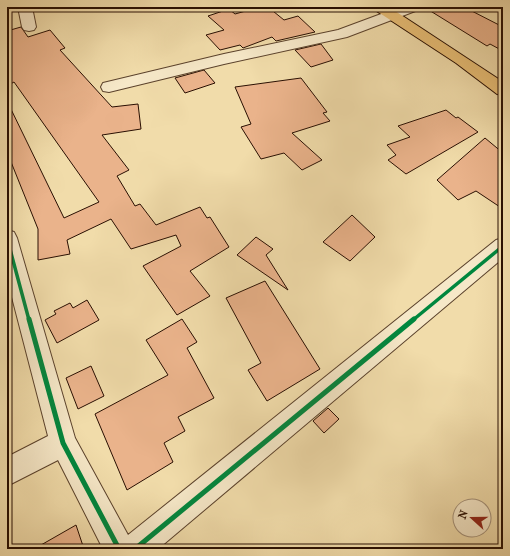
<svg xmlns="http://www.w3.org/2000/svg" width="510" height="556" viewBox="0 0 510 556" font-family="'IM FELL French Canon',serif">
	<rect width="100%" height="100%" fill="#f1dcaa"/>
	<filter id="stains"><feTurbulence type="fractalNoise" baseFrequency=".005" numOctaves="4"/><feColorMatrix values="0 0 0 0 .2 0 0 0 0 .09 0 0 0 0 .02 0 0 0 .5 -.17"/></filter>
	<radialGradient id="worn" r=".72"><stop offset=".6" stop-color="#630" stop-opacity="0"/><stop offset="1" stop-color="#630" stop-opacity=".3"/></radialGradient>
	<g fill="#eab38b" stroke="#290f02">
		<polygon points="260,7 268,7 284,20 298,16 315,32 276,41 272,37 243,48 240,45 220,50 206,35 224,30 208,16 229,9 235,14"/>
		<polygon points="424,7 464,7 503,27 503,51 490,44 487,46"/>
		<polygon points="21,27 28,37 50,30 65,48 60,50 112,107 138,104 141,129 102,135 129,170 117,176 135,206 140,204 156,225 200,207 207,218 210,217 229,247 190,271 210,296 177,315 143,266 181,246 176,235 131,249 111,219 67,240 70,254 38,260 38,229 7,152 7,101 64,218 99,202 14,82 7,86 7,31"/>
		<polygon points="321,44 333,60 311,67 295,50"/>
		<polygon points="204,70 215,83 185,93 175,78"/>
		<polygon points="301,78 327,112 323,113 330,121 292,133 322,160 302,170 284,153 261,159 241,127 251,124 235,87"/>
		<polygon points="446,110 456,118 458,117 478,132 406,174 388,160 396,155 387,145 410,137 398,126"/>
		<polygon points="485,138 503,153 503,209 476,191 458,200 437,180"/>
		<polygon points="352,215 375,237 350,261 323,242"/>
		<polygon points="256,237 273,249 266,255 288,290 237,255"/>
		<polygon points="265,281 320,369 267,401 248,370 261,363 226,298"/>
		<polygon points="87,300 99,320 57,343 45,320 56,314 54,311 70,303 73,308"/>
		<polygon points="182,319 197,342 187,348 214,398 178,417 185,431 164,443 173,462 127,490 95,414 168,375 146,340"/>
		<polygon points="91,366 104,396 78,409 66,378"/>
		<polygon points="328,408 339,419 324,433 313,421"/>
		<polygon points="76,525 84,549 34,549"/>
	</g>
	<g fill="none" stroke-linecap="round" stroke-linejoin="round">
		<defs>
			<g id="minor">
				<polygon points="18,7 32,7 36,27 34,30 29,31 24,30 22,27"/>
				<polygon points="400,7 420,7 418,10 347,37 224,64 109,92 103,91 101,87 103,83 224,54 338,30"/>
				<polygon points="7,230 14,232 17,238 75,438 128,535 496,240 503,238 503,258 158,549 103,549 58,460 7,486 7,457 48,436 7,278"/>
			</g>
			<polygon id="major" points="373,7 389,7 503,82 503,95 497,94 456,63 375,10"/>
		</defs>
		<use href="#minor" stroke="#5b422c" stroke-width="2"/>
		<use href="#major" stroke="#290f02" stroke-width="2"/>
		<use href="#minor" fill="#f6e8c8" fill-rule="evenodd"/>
		<use href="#major" fill="#e8be75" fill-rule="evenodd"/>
		<defs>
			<g id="cycleway-far1">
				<polyline points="7,238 29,320"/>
				<polyline points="413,320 503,246"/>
			</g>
			<g id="cycleway">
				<polyline points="29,319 63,443 119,549"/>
				<polyline points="135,549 414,319"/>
			</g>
		</defs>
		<use href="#cycleway-far1" stroke="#f6e8c8" stroke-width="6"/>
		<use href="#cycleway" stroke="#f6e8c8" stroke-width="8"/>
		<use href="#cycleway-far1" stroke="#00873e" stroke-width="3.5"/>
		<use href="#cycleway" stroke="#00873e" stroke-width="5"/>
	</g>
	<rect width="510" height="556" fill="none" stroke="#f1dcaa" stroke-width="24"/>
	<rect x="8" y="8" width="494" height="540" fill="none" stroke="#290f02" stroke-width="2"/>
	<rect x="12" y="12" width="486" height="532" fill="none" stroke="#290f02"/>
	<g transform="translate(472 518) rotate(291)"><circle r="19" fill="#f6e8c8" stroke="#a49179"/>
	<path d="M0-3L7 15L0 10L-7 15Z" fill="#8f2418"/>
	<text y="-6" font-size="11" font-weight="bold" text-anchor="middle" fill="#290f02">N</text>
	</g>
	<rect width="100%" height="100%" filter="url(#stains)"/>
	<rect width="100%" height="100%" fill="url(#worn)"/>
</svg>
